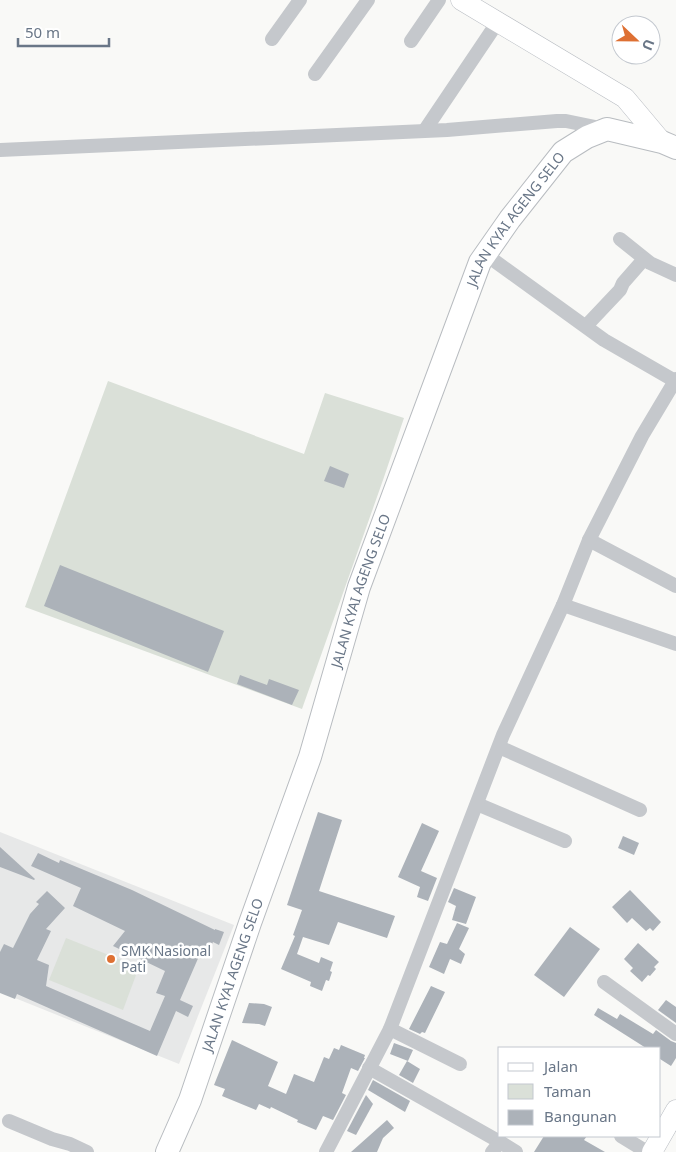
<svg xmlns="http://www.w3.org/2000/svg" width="676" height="1152" viewBox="0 0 676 1152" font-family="'Noto Sans',sans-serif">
	<rect width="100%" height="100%" fill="#f9f9f7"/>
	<polygon fill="#e7e8e8" points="0,832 234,925 179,1064 0,992"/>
	<g fill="#dae0d8">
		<polygon points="108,381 304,454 325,393 404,418 383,480 302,709 25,607"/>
		<polygon points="66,938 139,967 123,1010 49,980"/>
	</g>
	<g fill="#acb2b9">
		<polygon points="330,466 349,474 344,488 324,481"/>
		<polygon points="60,565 224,631 208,672 44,606"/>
		<polygon points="240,675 267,685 269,679 299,690 292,705 237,684"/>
		<polygon points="318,812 342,820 319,891 395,916 387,938 338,922 329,945 303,937 297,954 319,963 321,957 333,962 330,971 332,972 329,981 326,980 322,991 310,986 311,982 281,969 295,936 293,935 302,910 287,905"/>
		<polygon points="422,823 439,831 421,871 437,878 428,901 417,897 420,887 398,877"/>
		<polygon points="623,836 639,843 634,855 618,848"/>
		<polygon points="0,847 35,879 34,880 0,867"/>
		<polygon points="38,853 59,863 60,860 132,890 215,930 215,929 224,932 219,945 213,942 209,950 203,947 180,1000 193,1006 188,1017 176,1011 157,1056 17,994 15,999 0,993 0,952 4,944 13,948 30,914 39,904 36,902 47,891 65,908 46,929 51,931 37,960 49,965 46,986 150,1031 165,996 156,993 165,971 113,946 125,931 73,906 81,888 31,866"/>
		<polygon points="454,888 476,897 466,924 452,920 456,906 448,902"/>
		<polygon points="630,890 661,922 653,931 650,928 646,931 632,918 627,923 612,907"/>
		<polygon points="457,923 469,928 459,949 465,954 461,964 450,959 444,974 429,967 440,942 447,944"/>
		<polygon points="570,927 600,949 564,997 534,975"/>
		<polygon points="638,943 659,962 654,967 656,969 650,976 648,975 642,982 630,971 633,968 624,959"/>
		<polygon points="431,986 445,992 425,1033 422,1032 420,1034 409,1029"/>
		<polygon points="666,1000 676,1007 676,1023 658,1010"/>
		<polygon points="249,1003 264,1004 272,1007 265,1026 259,1024 242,1023"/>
		<polygon points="598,1008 617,1019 620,1014 653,1034 656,1030 671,1041 676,1043 676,1058 671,1066 660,1059 660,1048 646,1048 594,1015"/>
		<polygon points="232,1040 278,1062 268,1086 286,1094 294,1074 314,1082 324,1057 329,1059 334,1048 339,1050 341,1045 365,1055 364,1058 365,1058 358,1071 351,1068 342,1093 346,1095 333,1120 323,1116 316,1130 297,1122 298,1120 271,1107 270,1109 259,1104 256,1110 222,1096 225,1089 214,1085"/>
		<polygon points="394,1043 413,1050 408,1061 390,1054"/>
		<polygon points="407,1061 420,1069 413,1083 399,1075"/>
		<polygon points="373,1080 410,1101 405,1112 368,1090"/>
		<polygon points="366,1095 373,1104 356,1135 347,1131"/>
		<polygon points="387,1120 394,1128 383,1138 377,1152 351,1152"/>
		<polygon points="544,1136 587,1136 584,1140 605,1152 534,1152"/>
	</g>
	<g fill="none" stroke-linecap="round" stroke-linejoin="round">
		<defs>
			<g id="secondary">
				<polyline points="461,0 625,98 662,142"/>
				<polyline points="652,1152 676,1110"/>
			</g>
			<g id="primary">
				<path id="s1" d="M167,1152l23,-52 60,-177 60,-166 49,-170 121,-325 30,-43 53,-67 24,-15 20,-8 55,13 14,6"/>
			</g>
		</defs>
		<use href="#secondary" stroke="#b7bbc1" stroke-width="21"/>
		<use href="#primary" stroke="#b8bcc0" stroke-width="24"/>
		<g stroke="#c5c8cc" stroke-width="14">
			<polyline points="272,39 300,0"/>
			<polyline points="411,41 439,0"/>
			<polyline points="315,74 368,0"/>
			<polyline points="425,130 497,23"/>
			<polyline points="0,150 447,130 557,121 566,121 605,129"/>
			<polyline points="620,239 650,263 676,275"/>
			<polyline points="485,254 604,340 675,381"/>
			<polyline points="586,326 620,290 623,283 644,259"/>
			<polyline points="589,540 676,586"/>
			<polyline points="563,605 676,644"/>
			<polyline points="499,747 640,810"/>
			<polyline points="477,804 565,841"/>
			<polyline points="604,982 676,1034"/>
			<polyline points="390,1029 460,1064"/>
			<polyline points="369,1068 500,1142"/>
			<polyline points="9,1121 52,1139 70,1144 87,1152"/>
			<polyline points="621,1136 647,1152"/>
			<polyline points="326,1152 390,1029 503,735 563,605 589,540 642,436 676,379"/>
			<polyline points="492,1152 500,1142 516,1152"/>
		</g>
		<use href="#secondary" stroke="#fff" stroke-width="20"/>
		<use href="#primary" stroke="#fff" stroke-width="22"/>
	</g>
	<circle fill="#de7033" stroke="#fff" stroke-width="2" cx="111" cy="959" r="5"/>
	<g text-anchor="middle" stroke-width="5" stroke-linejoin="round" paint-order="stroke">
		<g font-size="14" fill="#697687" stroke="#fff">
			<text dy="5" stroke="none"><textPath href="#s1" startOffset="999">JALAN KYAI AGENG SELO</textPath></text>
			<text dy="5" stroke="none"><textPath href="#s1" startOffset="594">JALAN KYAI AGENG SELO</textPath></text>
			<text dy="5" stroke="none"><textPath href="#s1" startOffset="189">JALAN KYAI AGENG SELO</textPath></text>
		</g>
		<g font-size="14" fill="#697687" stroke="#fff" text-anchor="start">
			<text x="121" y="956">SMK Nasional<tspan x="121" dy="16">Pati</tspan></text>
		</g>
	</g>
	<rect x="498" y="1047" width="162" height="90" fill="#ffffff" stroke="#c3c8cf"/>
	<rect x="508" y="1063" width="25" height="8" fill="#ffffff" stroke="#c3c8cf"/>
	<text x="544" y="1072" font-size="15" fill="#697687">Jalan</text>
	<rect x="508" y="1084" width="25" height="15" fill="#dae0d8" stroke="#c3c8cf"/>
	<text x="544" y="1097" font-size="15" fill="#697687">Taman</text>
	<rect x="508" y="1110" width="25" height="15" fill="#acb2b9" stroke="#c3c8cf"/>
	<text x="544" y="1122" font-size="15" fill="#697687">Bangunan</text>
	<g transform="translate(636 40) rotate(112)"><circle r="24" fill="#ffffff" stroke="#c3c8cf"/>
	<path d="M0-4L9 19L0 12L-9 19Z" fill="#de7033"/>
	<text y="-8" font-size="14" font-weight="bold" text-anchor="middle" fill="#697687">U</text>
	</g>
	<path d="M18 38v8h91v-8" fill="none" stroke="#697687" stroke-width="2.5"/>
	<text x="25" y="38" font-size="15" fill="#697687" stroke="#ffffff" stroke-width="4" paint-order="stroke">50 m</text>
</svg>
